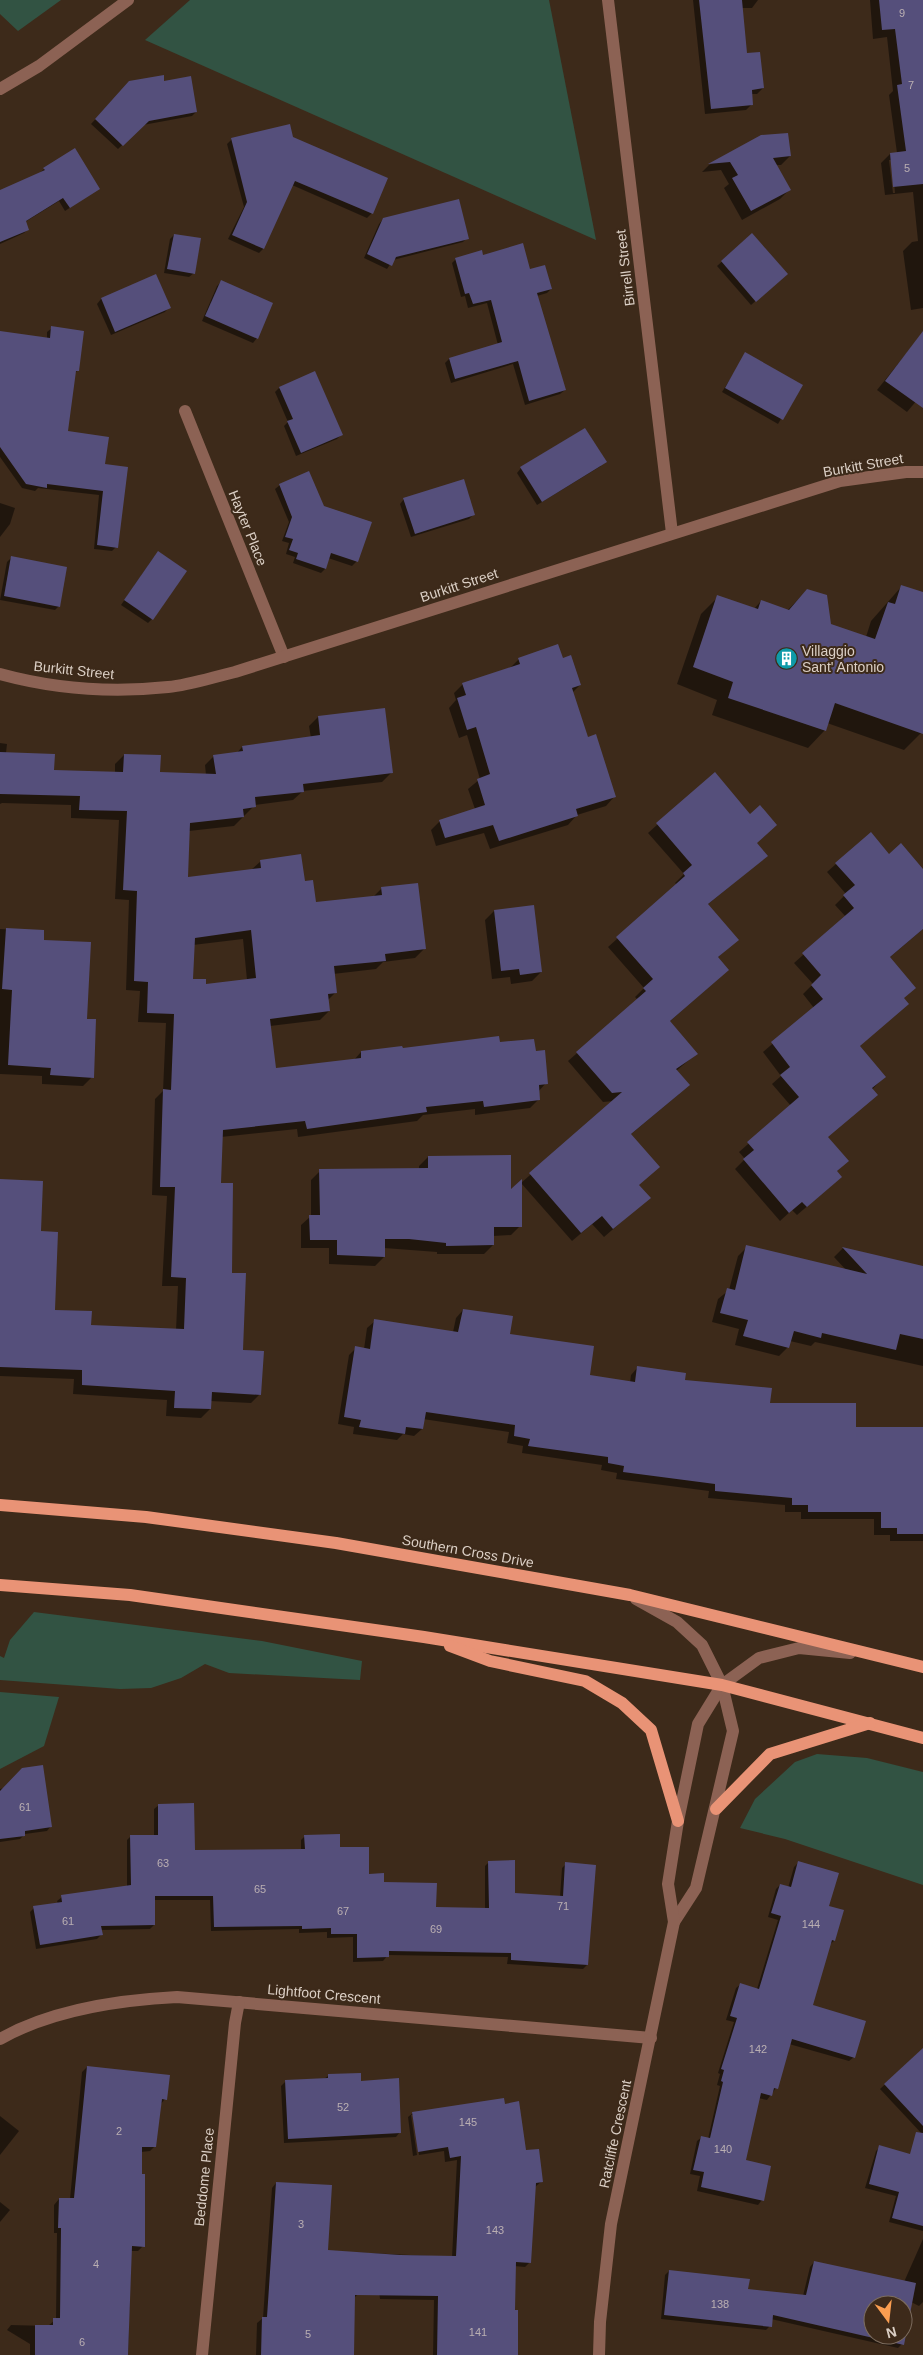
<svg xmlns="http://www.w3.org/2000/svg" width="923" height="2355" viewBox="0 0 923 2355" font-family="Helvetica,sans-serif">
	<rect width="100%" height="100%" fill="#3d2a1a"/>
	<g fill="#325343">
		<polygon points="0,0 61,0 18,31 0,14"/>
		<polygon points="190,0 549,0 596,240 145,40"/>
		<polygon points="34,1612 262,1641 362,1661 360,1680 229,1673 205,1664 181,1678 151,1688 120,1689 0,1680 0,1656 4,1658 10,1640"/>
		<polygon points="0,1692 59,1697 44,1746 0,1769"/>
		<polygon points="817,1754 867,1758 923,1772 923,1885 785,1839 740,1828 755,1799 795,1762"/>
	</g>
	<g fill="#0007" fill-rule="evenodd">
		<polygon points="693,0 758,0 752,8 741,8 746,54 763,88 757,94 751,94 752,104 746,110 705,114"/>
		<path d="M870,0h53v308l-12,2 -8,-59 9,-9 6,-1 -5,-49 -28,3 -4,-32 9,-9 7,-1 -8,-58 4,-4 -6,-54 -14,2zM889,160h3l3,33h-2z"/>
		<polygon points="163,82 196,112 192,116 143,125 118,149 91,124 125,87"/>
		<polygon points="761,136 790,156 781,165 776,165 789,190 780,199 742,220 724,188 729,184 721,170 702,172 709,165"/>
		<polygon points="292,138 387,178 371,214 367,218 292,185 263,249 259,253 228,239 244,207 227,144 232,139"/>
		<polygon points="44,169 98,189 65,211 59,201 25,222 28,229 24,233 0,244 0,192 40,173"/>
		<polygon points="383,219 467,238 463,242 393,260 387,269 364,258 379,224"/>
		<polygon points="174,235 194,273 189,277 164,273 170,239"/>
		<polygon points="752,235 782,278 751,305 717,266"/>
		<polygon points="456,259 529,270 551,289 547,293 537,296 565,390 560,394 525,405 513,364 451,383 445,363 449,359 498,345 487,303 468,308 465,296 461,297 452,263"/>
		<polygon points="156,276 169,307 165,312 111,335 97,304 101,299"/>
		<polygon points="221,282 257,338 253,343 202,321 217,286"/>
		<polygon points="52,328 78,370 74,374 66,433 104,465 116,547 112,551 94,549 99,495 38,488 35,491 22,488 0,457 0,333 47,338 47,332"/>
		<polygon points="922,334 923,393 907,412 877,390"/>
		<polygon points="746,354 801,385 778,424 722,392"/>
		<polygon points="279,388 341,435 337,439 296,456 284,426 288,422 275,392"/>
		<polygon points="601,466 537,505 517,473 521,468"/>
		<polygon points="280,485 323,507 370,523 356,562 352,566 328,558 325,569 321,573 293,563 295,557 286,554 289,543 282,541 289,522 275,489"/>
		<polygon points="404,499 473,515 469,519 411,537 400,504"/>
		<polygon points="0,503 15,508 10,524 0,537"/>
		<polygon points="154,557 152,619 148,623 121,605"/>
		<polygon points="11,558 59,606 55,610 0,600 7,562"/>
		<polygon points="902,586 923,594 923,726 921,733 904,750 827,723 825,730 808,748 712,715 717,700 677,684 701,614 718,597 754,609 761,601 787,611 807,590 830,625 866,637 871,621"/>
		<polygon points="519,659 562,659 580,685 572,693 587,739 614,797 606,806 577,815 568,825 490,849 484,833 436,846 431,830 440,821 475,809 468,789 480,779 467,735 459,738 449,708 456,700 454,693 463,684 510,668"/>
		<path d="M318,717l73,56 -9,9 -79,9 -10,9 -38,5 -21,21 -45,5 -2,48 64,-9 10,-9 43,21 11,22 58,-7 9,-9 42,61 -9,9 -32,4 -7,7 -43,5 2,19 -8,8 2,10 -9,9 -50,6 5,43 79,-9 7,-8 137,-9 36,10 12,30 -8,9 1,7 -9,9 -55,7v-6l-52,6 -6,6 -119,16 -1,-8 -76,8 -1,47 21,167 19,43 -9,9 -41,-2v8l-9,9 -35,-2 1,-16 -94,-6 1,-15 -74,-3v-196l39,52 14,79 36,15 87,4 2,-44h-16l5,-90 -15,-1 3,-96 8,-8 3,-68 -28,-1 2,-31 -14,-1 3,-90 -14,-1 4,-79 -48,-2v-13l-69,-2 -2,1v-61l7,1 -1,9 47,18 62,2v-9l9,-9 35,18 47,2 -1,-10 9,-9 22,-2 6,-7 69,-9 -2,-12zM243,939l4,41 -42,5 -13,-5 1,-35z"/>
		<polygon points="714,774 756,844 767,856 707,905 728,948 717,958 718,979 669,1022 696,1054 676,1071 679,1094 630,1135 638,1186 649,1198 604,1237 592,1224 572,1241 521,1183 614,1101 603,1102 568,1061 638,1000 635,997 644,988 608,947 677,885 675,883 684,874 648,833"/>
		<polygon points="889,856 923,871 923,929 889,958 903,999 859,1047 884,1077 827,1137 847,1161 836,1172 831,1186 797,1215 792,1210 780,1221 735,1169 745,1159 739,1152 791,1106 772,1084 781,1076 763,1052 814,1008 803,994 813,984 794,963 846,917 835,905 846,894 827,872 836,864"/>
		<polygon points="494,911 541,972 532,981 511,984 510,977 492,979 485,920"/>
		<polygon points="0,929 43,931 43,941 85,1020 92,1077 83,1086 42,1084 42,1076 0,1074"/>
		<polygon points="428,1157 510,1191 520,1226 511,1235 493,1236 493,1245 484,1254 437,1254 437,1252 384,1248 384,1257 375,1266 329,1264 329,1248 301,1248 301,1225 311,1216 311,1180 320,1171 419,1170 419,1166"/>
		<polygon points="747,1247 847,1271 834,1257 843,1248 923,1268 923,1366 815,1342 811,1346 790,1341 788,1347 779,1356 735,1345 739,1329 712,1322 718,1299 729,1290 738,1256"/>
		<polygon points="463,1310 589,1376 630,1383 631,1375 638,1367 855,1428 923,1428 923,1541 890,1541 890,1535 874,1535 874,1519 801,1519 801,1512 785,1512 785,1505 708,1498 709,1491 616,1479 617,1473 601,1470 602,1465 522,1453 523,1446 507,1443 509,1432 423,1419 422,1429 414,1436 403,1434 397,1440 353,1434 354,1427 338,1424 349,1355 356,1348 364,1349 367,1328 375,1321 453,1332 456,1318"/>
		<polygon points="4,1788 51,1826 47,1831 25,1834 20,1839 0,1842 0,1789"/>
		<polygon points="159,1805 193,1852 301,1850 301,1840 305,1836 339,1848 368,1875 435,1908 485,1909 485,1866 489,1862 514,1894 560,1897 562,1868 566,1864 587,1965 583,1969 507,1964 508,1957 388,1955 383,1961 353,1962 353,1937 327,1938 327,1932 299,1933 299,1929 211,1931 210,1900 153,1900 154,1925 150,1929 101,1930 101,1935 97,1939 36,1949 30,1912 34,1908 58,1904 57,1901 62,1897 127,1887 127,1840 131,1836 154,1836 154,1809"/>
		<polygon points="799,1862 828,1907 834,1941 829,1945 812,2006 854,2057 849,2061 789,2044 776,2088 767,2100 758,2098 744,2161 762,2200 758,2205 697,2191 700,2176 690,2174 697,2141 702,2137 708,2139 720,2086 717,2085 720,2074 718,2073 734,2022 726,2020 736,1988 741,1984 757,1989 778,1920 768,1917 776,1889 780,1885 788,1888 794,1867"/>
		<polygon points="923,2049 923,2135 880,2089"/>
		<polygon points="87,2067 165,2099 160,2105 155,2146 150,2151 141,2152 143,2246 138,2251 131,2251 128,2355 30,2355 30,2344 7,2330 11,2325 48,2326 56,2319 57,2233 54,2233 54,2205 59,2199 70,2199 82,2072"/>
		<polygon points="328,2076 360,2082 400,2132 396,2137 284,2143 281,2086 286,2081 324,2079"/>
		<polygon points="413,2113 525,2152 541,2182 535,2187 530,2262 525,2267 514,2266 514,2311 517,2355 433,2355 434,2300 380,2299 377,2275 354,2298 353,2355 256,2355 257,2323 263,2318 272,2188 276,2183 326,2251 452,2257 457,2160 445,2162 444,2151 419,2155 414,2115 411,2115 417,2155 413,2156 408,2117"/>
		<polygon points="0,2116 19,2131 0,2155"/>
		<polygon points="880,2147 923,2158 923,2231 889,2222 896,2196 865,2188 876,2151"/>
		<polygon points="0,2202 10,2210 0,2222"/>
		<path d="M923,2239v63l-4,4 -8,-4 -9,42 -4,4 -127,-29 -1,7 -4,4 -105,-11 4,-44 4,-4 78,19 56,6 7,-29 4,-5 90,20zM873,2305h30v30h-30z"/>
	</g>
	<g fill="#554f7b" fill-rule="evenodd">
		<polygon points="699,0 742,0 747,53 760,52 764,88 752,90 753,105 711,109"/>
		<polygon points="879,0 923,0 923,184 893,187 890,153 906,151 897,85 902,84 895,29 882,30"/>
		<polygon points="164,75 164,81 191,76 197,112 149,121 123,146 95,119 129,81"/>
		<polygon points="290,124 293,137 388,178 373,214 295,181 264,249 232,235 247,202 231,138"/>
		<polygon points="788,133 791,156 773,158 791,190 751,211 732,178 738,175 730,162 708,164 761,135"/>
		<polygon points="75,148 100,189 70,208 63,198 26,221 29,230 0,242 0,190 45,170 43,168"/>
		<polygon points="459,199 469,239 396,257 392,266 367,254 383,218"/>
		<polygon points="752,233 788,274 756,302 721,261"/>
		<polygon points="174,234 201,238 195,274 167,269"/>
		<polygon points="523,243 530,269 545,265 552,289 537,293 566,390 529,401 518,361 455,379 449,358 502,342 491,300 473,304 469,293 465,294 455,258 482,250 483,255"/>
		<polygon points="156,274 171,308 115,332 101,298"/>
		<polygon points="221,280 273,303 258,339 205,316"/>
		<polygon points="51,326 84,331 79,371 76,371 68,431 109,437 105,464 128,467 118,548 97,545 103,491 47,484 47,488 26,484 0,447 0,331 50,338"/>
		<polygon points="923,331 923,408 885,381"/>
		<polygon points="745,352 803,385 783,420 725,388"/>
		<polygon points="315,371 343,435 301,453 287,421 293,419 279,387"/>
		<polygon points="585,428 607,462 542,502 520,467"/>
		<polygon points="309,471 324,506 372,522 358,562 331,553 326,569 296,559 298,553 289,550 293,539 285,537 292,517 279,484"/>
		<polygon points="464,479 475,515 415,534 403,498"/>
		<polygon points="158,551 187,571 153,620 124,600"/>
		<polygon points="11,556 67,567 60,607 4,596"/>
		<polygon points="901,585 923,592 923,734 835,703 826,731 728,698 733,682 693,667 717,595 758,609 761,600 789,610 807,589 827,595 831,624 875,639 888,602 895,604"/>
		<polygon points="558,644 563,658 571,655 581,685 572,688 588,737 596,734 616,797 576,809 578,816 499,841 493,825 445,838 439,820 485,805 477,779 490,774 476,727 467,730 457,698 466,695 462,683 520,664 518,658"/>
		<path d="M385,708l8,65 -90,11 1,8 -49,5 1,10 -13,2 1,8 -54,6 -2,54 73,-9 -1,-8 41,-6 4,27 8,-1 3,22 66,-7 -1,-8 37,-4 8,66 -41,5 1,7 -52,5 3,27 -9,1 2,17 -60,8 6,49 85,-10v-7l41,-5 1,2 96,-12 1,6 34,-3 2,12 9,-1 3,34 -9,1 1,15 -56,7 -1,-6 -57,6 1,5 -120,17 -2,-8 -82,9 -2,53h12l-1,90h14l-3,77 21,1 -3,44 -49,-3 -1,17 -37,-1 1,-17 -93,-6v-15l-82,-3v-188l43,2 -2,50 17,1 -3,78 37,1 -1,14 93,4 2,-51 -15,-1 4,-90h-15l3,-98 8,1 3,-76 -27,-1 1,-31 -14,-1 3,-90 -14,-1 4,-79 -48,-1 1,-14 -80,-2v-42l55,2 -1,16 69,2 1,-18 37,1 -1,17 56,2 -3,-19 30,-4 -1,-5 78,-11 -2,-19zM251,930l5,48 -50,6v-5h-13l2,-41z"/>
		<polygon points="715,772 750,814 760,805 777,825 757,843 768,856 708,904 739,940 718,957 729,970 670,1021 698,1054 676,1069 690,1085 631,1134 660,1167 639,1185 651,1198 613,1229 602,1216 581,1233 529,1173 622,1092 612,1093 576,1052 646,991 643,988 653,979 616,937 685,876 683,873 692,865 656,823"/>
		<polygon points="871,832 889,854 901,843 923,869 923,929 890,957 916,988 904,998 909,1004 860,1046 886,1077 872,1088 878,1095 828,1137 849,1161 837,1171 842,1177 807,1207 802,1202 789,1213 743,1159 754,1150 747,1142 799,1097 780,1075 790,1067 771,1042 823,999 811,985 821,975 802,953 854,908 843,895 855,885 835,863"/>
		<polygon points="534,905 542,972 520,975 519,969 501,971 494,910"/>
		<polygon points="6,928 44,930 44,940 91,942 87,1019 96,1019 94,1078 50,1075 51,1068 8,1065 12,990 2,989"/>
		<polygon points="511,1155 511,1189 522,1179 522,1227 494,1227 494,1245 446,1246 446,1243 409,1239 385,1239 385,1257 337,1255 337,1240 310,1240 309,1215 320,1215 319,1169 428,1168 428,1156"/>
		<polygon points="746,1245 867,1274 842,1247 923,1266 923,1339 900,1334 896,1350 822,1333 821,1338 794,1331 789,1348 743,1336 748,1320 720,1313 727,1288 735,1290"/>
		<polygon points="463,1309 513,1316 510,1334 594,1346 590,1375 635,1382 637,1366 686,1373 685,1380 772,1388 770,1403 856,1403 856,1427 923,1427 923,1534 897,1534 897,1528 881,1528 881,1512 808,1512 808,1505 792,1505 792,1498 715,1491 715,1484 623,1472 624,1466 608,1463 608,1457 528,1446 530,1439 514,1436 515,1425 426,1412 423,1429 406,1427 405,1434 359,1427 361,1420 344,1417 355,1346 370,1349 374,1319 458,1332"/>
		<polygon points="43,1765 52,1827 25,1831 25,1836 0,1839 0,1791 22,1768"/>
		<polygon points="194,1803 195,1850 305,1849 304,1835 340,1834 340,1847 369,1847 369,1874 384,1873 384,1882 437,1883 436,1907 489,1908 488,1861 515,1860 515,1893 563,1896 565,1862 596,1865 588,1965 511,1960 511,1953 389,1951 389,1957 357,1958 357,1934 331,1934 331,1928 302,1929 302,1926 214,1927 213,1896 155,1896 155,1925 101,1926 103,1935 40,1945 33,1906 62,1902 61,1895 131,1885 130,1835 158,1835 158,1804"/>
		<polygon points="798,1861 839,1873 829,1906 844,1910 835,1941 832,1940 813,2005 866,2021 855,2058 792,2039 778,2089 774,2088 772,2096 761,2093 746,2160 771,2166 764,2201 701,2187 704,2172 693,2170 701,2136 710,2138 723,2082 721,2081 724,2070 721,2069 737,2018 730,2016 740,1983 759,1989 781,1916 771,1913 780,1884 791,1887"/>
		<polygon points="923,2048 923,2126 884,2084"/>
		<polygon points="87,2066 170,2075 167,2100 162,2099 156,2147 142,2147 142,2174 145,2174 145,2247 132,2246 128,2355 35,2355 35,2325 53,2325 53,2318 60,2318 61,2228 58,2228 59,2198 74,2198"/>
		<polygon points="361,2073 361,2081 399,2078 401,2133 288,2139 285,2080 328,2078 328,2074"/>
		<polygon points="504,2098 505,2104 519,2101 526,2150 539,2149 543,2182 536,2183 531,2263 516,2262 515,2310 518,2310 518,2355 437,2355 438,2296 355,2295 354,2355 261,2355 262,2317 267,2317 276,2182 332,2185 328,2250 400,2255 456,2256 461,2156 450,2158 448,2147 418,2152 412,2112"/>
		<polygon points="916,2132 923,2133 923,2226 892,2218 899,2192 869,2184 879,2145 910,2154"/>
		<path d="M814,2261l102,22 -12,62 -131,-30 -1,12 -108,-12 5,-45 81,9 -2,10 58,6zM873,2305h30v30h-30z"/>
	</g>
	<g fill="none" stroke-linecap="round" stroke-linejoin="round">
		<g stroke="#8c6254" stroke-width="12">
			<polyline points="608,0 672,533"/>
			<polyline points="0,89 39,66 128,0"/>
			<polyline points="185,411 284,657"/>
			<path d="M0,674c55,15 111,19 168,13 22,-2 45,-10 67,-15l605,-191 66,-9h17"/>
			<polyline points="636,1599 677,1622 702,1645 722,1685 733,1731 696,1888 674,1922"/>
			<path d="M0,2039c51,-29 119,-39 177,-42l474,41"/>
			<polyline points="202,2355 235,2023 239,2002"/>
			<polyline points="599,2355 600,2322 611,2224 674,1922 668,1884 678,1821 698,1724 722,1685 759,1658 799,1648 850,1653"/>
		</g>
		<g stroke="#e99376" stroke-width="12">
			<polyline points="0,1505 146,1517 336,1543 630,1595 923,1667"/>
			<polyline points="0,1585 130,1595 424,1637 722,1685 923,1738"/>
			<polyline points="450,1646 490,1661 585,1681 622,1703 651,1730 678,1821"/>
			<polyline points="716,1809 770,1754 870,1723"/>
		</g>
	</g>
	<defs>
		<symbol id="building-disc" viewBox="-11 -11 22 22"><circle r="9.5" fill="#0f9aa8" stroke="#3d2a1a"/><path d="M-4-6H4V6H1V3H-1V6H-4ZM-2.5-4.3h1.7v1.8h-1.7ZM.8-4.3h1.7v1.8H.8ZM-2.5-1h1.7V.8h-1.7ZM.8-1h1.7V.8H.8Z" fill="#fff"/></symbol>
	</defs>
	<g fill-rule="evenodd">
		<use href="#building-disc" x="774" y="646" width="25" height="25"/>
	</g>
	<g text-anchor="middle" stroke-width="4" stroke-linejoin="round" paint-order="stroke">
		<g font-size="11" fill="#baafb2">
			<text x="902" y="17">9</text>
			<text x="911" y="89">7</text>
			<text x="907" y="172">5</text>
			<text x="25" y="1811">61</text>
			<text x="163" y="1867">63</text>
			<text x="260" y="1893">65</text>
			<text x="563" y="1910">71</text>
			<text x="343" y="1915">67</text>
			<text x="68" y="1925">61</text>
			<text x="811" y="1928">144</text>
			<text x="436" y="1933">69</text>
			<text x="758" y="2053">142</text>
			<text x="343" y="2111">52</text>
			<text x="468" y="2126">145</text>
			<text x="119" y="2135">2</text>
			<text x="723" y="2153">140</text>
			<text x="301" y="2228">3</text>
			<text x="495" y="2234">143</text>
			<text x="96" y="2268">4</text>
			<text x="720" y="2308">138</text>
			<text x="478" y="2336">141</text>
			<text x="308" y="2338">5</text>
			<text x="82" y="2346">6</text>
		</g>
		<g font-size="14" fill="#dbcfc5" stroke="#3d2a1a">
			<text transform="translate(625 268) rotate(-97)" y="5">Birrell Street</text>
			<text transform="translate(863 465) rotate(-10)" y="5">Burkitt Street</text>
			<text transform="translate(248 528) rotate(68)" y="5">Hayter Place</text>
			<text transform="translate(459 585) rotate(-18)" y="5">Burkitt Street</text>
			<text transform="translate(74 670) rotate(6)" y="5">Burkitt Street</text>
			<text transform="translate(468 1551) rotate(10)" y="5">Southern Cross Drive</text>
			<text transform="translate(324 1994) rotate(5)" y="5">Lightfoot Crescent</text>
			<text transform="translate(615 2134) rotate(-78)" y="5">Ratcliffe Crescent</text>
			<text transform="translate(204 2177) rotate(-84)" y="5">Beddome Place</text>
		</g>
		<g font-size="14" fill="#dbcfc5" stroke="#3d2a1a" text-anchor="start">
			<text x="802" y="656">Villaggio<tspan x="802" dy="16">Sant' Antonio</tspan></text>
		</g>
	</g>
	<g transform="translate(888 2320) rotate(165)"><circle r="24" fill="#3d2a1a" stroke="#7c6c5e"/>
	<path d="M0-4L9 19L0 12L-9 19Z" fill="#fb9e51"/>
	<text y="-8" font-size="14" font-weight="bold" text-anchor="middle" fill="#dbcfc5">N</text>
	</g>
</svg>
